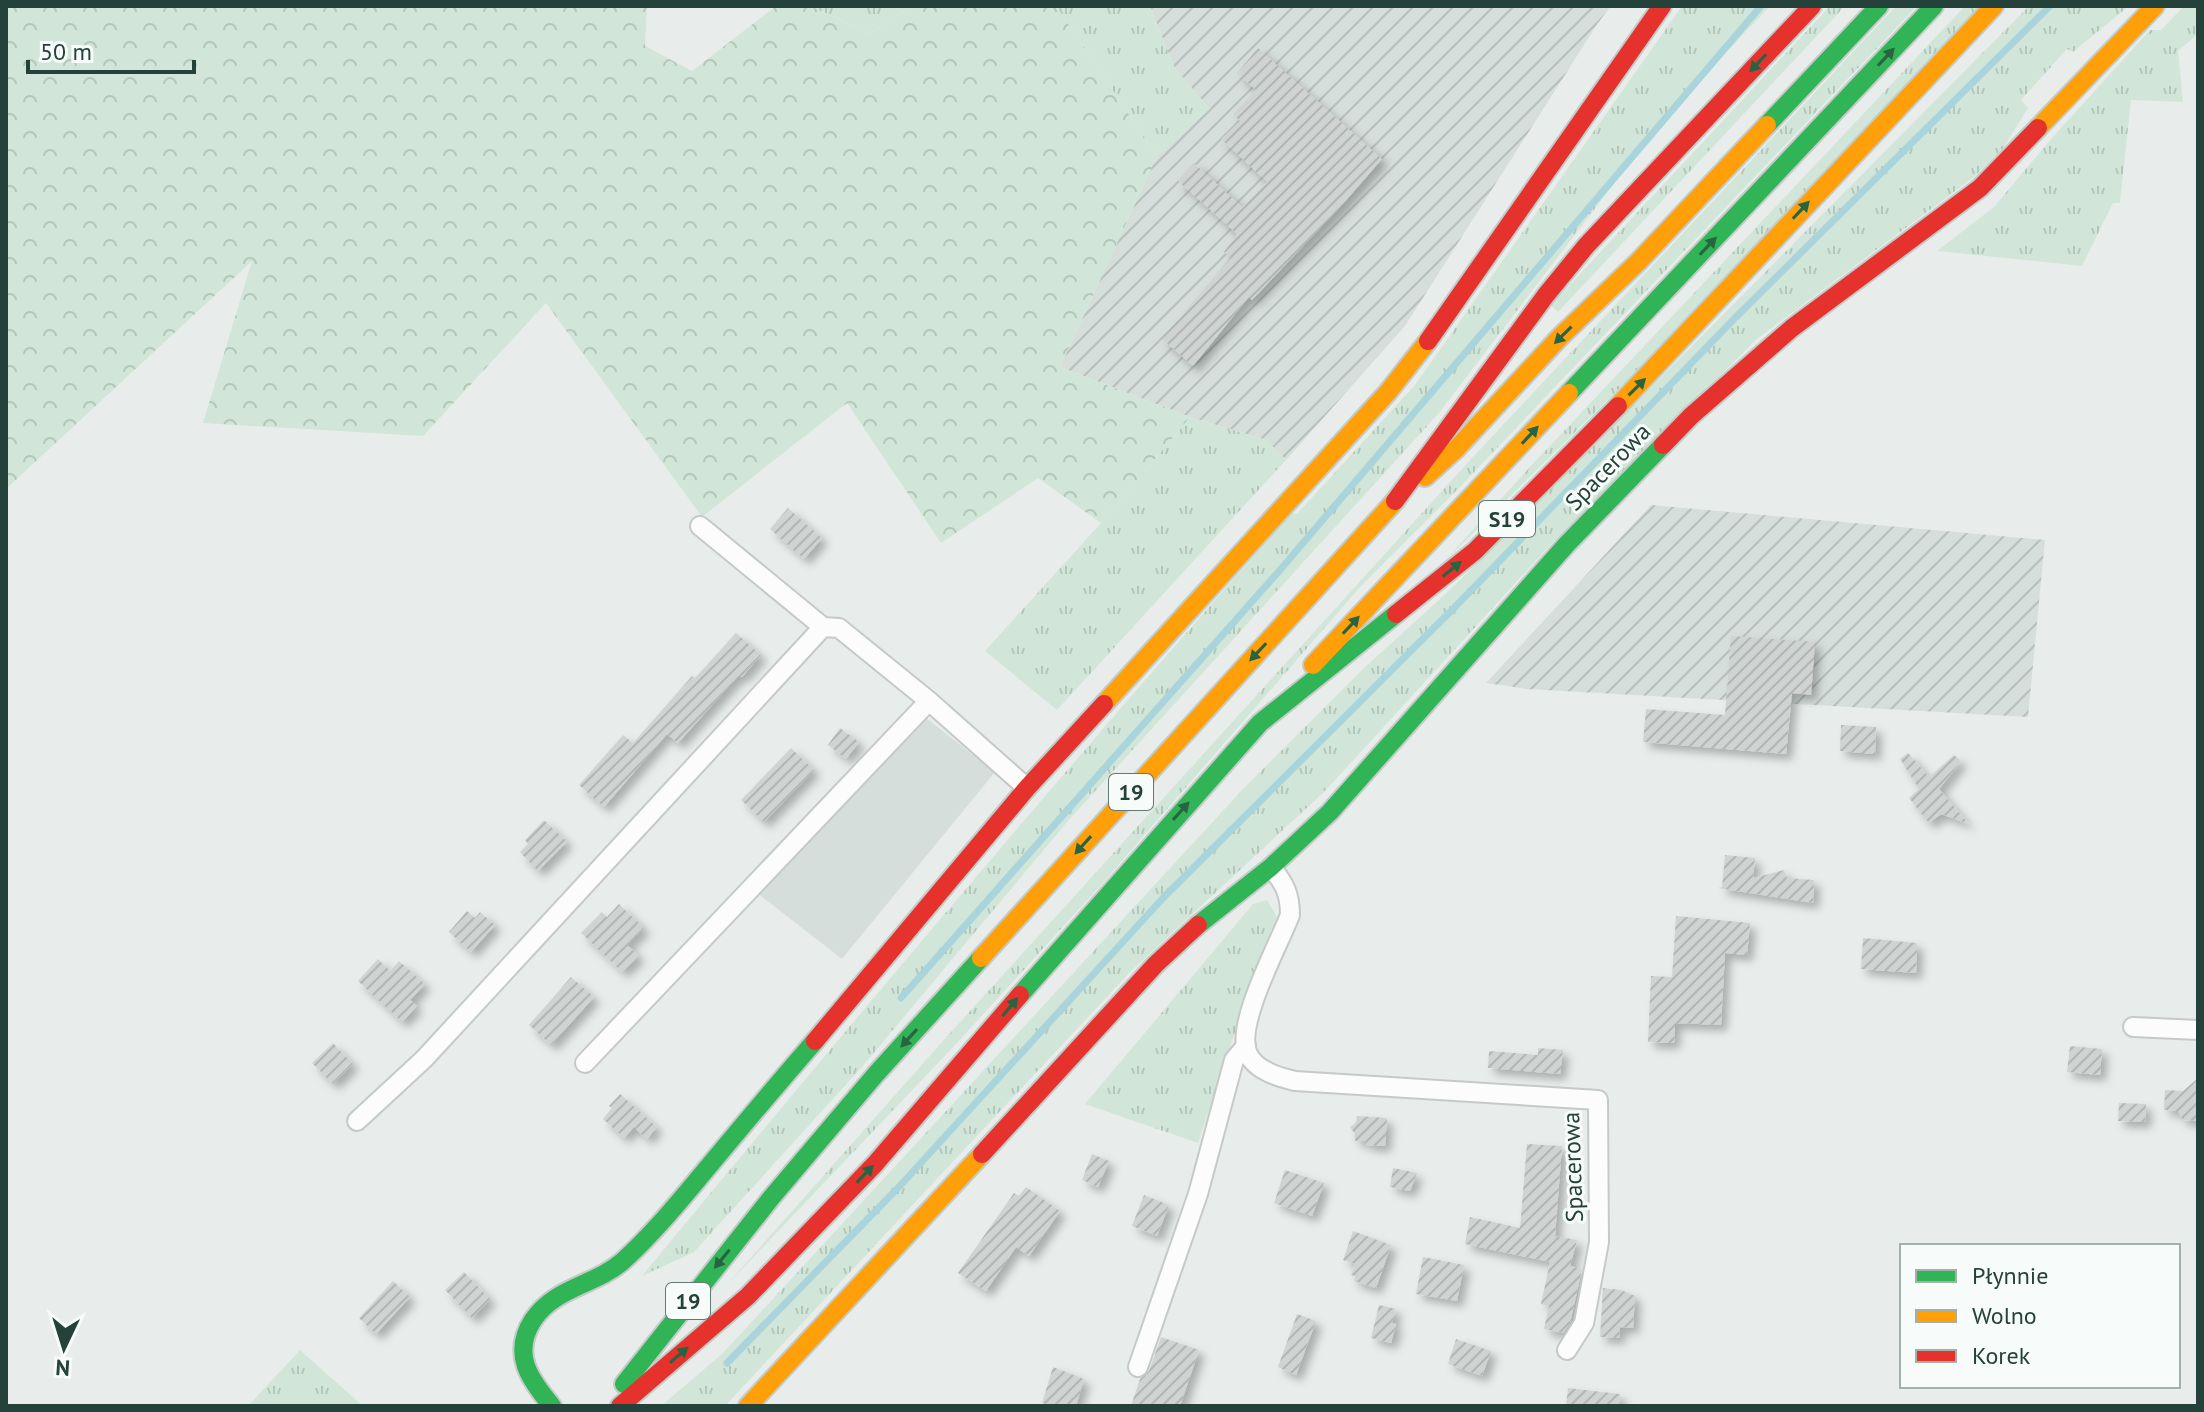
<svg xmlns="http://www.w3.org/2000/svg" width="2204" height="1412" viewBox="0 0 2204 1412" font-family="'PT Sans',sans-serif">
	<defs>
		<pattern id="industrial-furrows" width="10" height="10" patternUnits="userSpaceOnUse" patternTransform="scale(2)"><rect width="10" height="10" fill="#d6dedb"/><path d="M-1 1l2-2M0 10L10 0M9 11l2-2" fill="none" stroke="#b8c0bd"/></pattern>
		<pattern id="grass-tufts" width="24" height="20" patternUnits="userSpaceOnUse" patternTransform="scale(2)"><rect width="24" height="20" fill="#d1e6d8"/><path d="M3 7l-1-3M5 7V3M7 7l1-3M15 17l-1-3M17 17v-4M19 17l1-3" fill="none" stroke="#b3c6ba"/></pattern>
		<pattern id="forest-crowns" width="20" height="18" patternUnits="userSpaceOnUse" patternTransform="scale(2)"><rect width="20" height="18" fill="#d1e6d8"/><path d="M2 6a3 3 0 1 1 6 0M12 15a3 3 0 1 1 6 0" fill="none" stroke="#b3c6ba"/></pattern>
		<pattern id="building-hatch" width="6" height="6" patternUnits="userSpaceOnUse" patternTransform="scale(2)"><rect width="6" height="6" fill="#cfd4d2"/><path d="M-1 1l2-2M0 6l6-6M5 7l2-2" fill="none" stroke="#b2b7b5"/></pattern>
		<filter id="shadow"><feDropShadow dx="6" dy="6" stdDeviation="4" flood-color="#0004"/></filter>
	</defs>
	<rect width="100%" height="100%" fill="#e8edeb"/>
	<polygon fill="#d6dedb" points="916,710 995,772 842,959 756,892"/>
	<g fill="url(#industrial-furrows)">
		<polygon points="1150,6 1611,6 1598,23 1405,326 1286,460 1266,440 1190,417 1060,367 1157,156 1209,109 1174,67"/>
		<polygon points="1651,505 2045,540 2028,717 1527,689 1486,683"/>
	</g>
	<g fill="url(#grass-tufts)">
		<polygon points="810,6 911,6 870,34"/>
		<polygon points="1056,6 1150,6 1174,67 1210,109 1157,156"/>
		<path d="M1682,6h88l-80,85 -71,86 -180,236 -371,408 -206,246 -168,185 -52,24c213,-258 428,-513 650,-763l5,1 118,-129z"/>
		<polygon points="1830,6 1845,6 1558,312 1551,305"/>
		<polygon points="1896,6 1917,6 1459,488 1361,586 1101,885 957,1043 724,1288 942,1042 1471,459"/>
		<polygon points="1965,6 1982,6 1655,353 1441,565 1529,468"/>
		<polygon points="2029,6 2129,6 2073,52 2067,49 2021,100 2028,108 2004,147 1974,177 1757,339 1554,541 1325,791 1131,971 725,1406 661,1406 723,1353 758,1315 1243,789 1364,668 1451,589"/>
		<polygon points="2184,6 2198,6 2198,34 2178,51 2183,102 2131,100 2120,203 2113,203 2082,266 1937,251 1994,207 2051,139 2150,30 2161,30"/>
		<polygon points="1190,417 1266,440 1286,460 1057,710 985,651 1101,523"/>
		<polygon points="1267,900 1277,917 1259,960 1198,1143 1085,1104 1253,904"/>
		<polygon points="300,1350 363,1406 248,1406"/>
	</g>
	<polygon fill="url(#forest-crowns)" points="6,6 647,6 645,46 692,71 776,6 810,6 870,34 911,6 1056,6 1157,156 1060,367 1190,417 1101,523 1038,478 941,543 847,403 702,517 546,303 423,436 203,423 252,261 6,489"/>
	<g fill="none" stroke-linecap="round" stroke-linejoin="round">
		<g stroke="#a9d4db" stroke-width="7">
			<polyline points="901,998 1280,570 1761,6"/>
			<polyline points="727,1363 897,1189 1163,898 1455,607 1735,318 2050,6"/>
		</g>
	</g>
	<g fill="url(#building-hatch)" filter="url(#shadow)">
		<polygon points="1258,48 1382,159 1342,205 1252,300 1249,297 1193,366 1162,339 1230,258 1224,252 1237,234 1178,181 1194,163 1242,207 1267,182 1221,139 1240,121 1233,114 1256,90 1237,73"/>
		<polygon points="788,508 822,538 804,559 770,529"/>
		<polygon points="736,633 761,655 742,677 739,675 678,743 667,734 604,807 579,785 623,735 633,743 692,676 695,678"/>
		<polygon points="1731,636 1815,642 1811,695 1792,693 1786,754 1643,742 1646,709 1725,715"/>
		<polygon points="1841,725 1876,727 1875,754 1840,751"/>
		<polygon points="840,728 859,742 846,759 828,745"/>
		<polygon points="791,748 814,770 764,822 741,800"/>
		<polygon points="1908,753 1929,777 1954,755 1961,761 1939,789 1969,824 1941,814 1929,823 1909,798 1919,789 1900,759"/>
		<polygon points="544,820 567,842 538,871 520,852 528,844 525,840"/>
		<polygon points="1725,855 1755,858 1753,878 1784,870 1787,878 1814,880 1813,903 1718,888 1722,887"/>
		<polygon points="619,904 644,928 627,945 639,956 622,972 581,933 602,912 607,917"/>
		<polygon points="467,911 475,918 480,912 495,925 471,952 449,932"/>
		<polygon points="1676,916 1750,923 1747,955 1725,953 1721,1025 1675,1023 1674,1043 1648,1042 1651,976 1672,977"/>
		<polygon points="1863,938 1917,943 1916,973 1861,969"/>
		<polygon points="378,959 390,971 399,961 425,984 410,1000 417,1006 402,1022 358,981"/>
		<polygon points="571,977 594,997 551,1045 529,1025"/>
		<polygon points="333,1043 353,1064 333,1084 312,1063"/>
		<polygon points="2070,1046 2102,1049 2100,1075 2067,1072"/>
		<polygon points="1538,1048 1563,1050 1560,1074 1488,1068 1489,1051 1538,1055"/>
		<polygon points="2198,1078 2198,1121 2183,1120 2178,1111 2164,1110 2165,1090 2183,1091"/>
		<polygon points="620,1094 657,1127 647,1139 634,1127 624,1138 603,1119 612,1108 609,1106"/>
		<polygon points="2119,1103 2146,1104 2145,1122 2118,1121"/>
		<polygon points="1357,1116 1387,1118 1385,1146 1366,1145 1366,1141 1355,1141 1355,1134 1350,1127 1356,1123"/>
		<polygon points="1527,1144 1562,1146 1555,1236 1577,1240 1570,1266 1582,1269 1570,1323 1563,1333 1544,1329 1549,1306 1541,1304 1550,1262 1465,1244 1470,1217 1520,1228"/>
		<polygon points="1092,1154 1109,1161 1098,1187 1082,1180"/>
		<polygon points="1393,1168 1417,1173 1410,1191 1390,1187"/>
		<polygon points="1285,1170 1324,1183 1312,1216 1274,1203"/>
		<polygon points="1026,1187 1060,1211 1029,1256 1016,1247 986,1291 958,1273 1014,1193 1019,1196"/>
		<polygon points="1144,1195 1169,1205 1157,1236 1132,1226"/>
		<polygon points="1353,1231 1391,1245 1376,1288 1354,1281 1355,1276 1351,1275 1355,1264 1343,1260"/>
		<polygon points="1423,1257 1464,1265 1457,1301 1416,1294"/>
		<polygon points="464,1272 490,1299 472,1318 445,1290"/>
		<polygon points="393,1281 410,1297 376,1334 359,1318"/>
		<polygon points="1603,1288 1621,1290 1635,1296 1633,1328 1620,1327 1619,1338 1600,1337"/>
		<polygon points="1379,1305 1396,1309 1392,1323 1396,1324 1391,1343 1371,1338"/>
		<polygon points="1297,1314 1316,1321 1296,1375 1278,1367"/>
		<polygon points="1161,1337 1199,1350 1180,1406 1131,1406 1140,1379 1149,1371"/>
		<polygon points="1456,1339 1491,1351 1482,1376 1448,1364"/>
		<polygon points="1053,1367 1084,1379 1076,1406 1053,1406 1042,1403"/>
		<polygon points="1568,1388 1620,1394 1619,1406 1566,1406"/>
	</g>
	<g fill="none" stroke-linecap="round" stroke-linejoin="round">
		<defs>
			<g id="street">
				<polyline points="700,526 823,627 839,628 929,701 1027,788"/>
				<path d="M1271,867c13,16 19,26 19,48 -11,29 -56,111 -42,139 8,17 31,23 47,27l303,19 1,142 -15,81 -17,27"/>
				<polyline points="2133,1027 2198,1030"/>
				<polyline points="585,1063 929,701"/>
				<polyline points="357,1121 424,1059 823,627"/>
				<polyline points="1138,1367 1198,1194 1234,1060 1246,1046"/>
			</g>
			<g id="fast">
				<polyline points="1767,125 1879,6"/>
				<polyline points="1569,393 1934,6"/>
				<polyline points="1198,925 1271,867 1330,812 1567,544 1663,445"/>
				<polyline points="1020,995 1260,723 1396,614"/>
				<polyline points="624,1384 771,1198 876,1074 981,958"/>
				<path d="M552,1406c-22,-26 -41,-52 -19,-86 22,-33 63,-35 90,-59 32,-29 59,-63 86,-95 35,-42 70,-84 106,-125"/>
			</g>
			<g id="slow">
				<polyline points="2038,128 2155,6"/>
				<polyline points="1618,406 1994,6"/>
				<polyline points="1425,477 1457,448 1559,338 1639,261 1767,125"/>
				<polyline points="1313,665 1569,393"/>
				<polyline points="1104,704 1388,392 1428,341"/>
				<polyline points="981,958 1395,501"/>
				<polyline points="748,1406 982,1154"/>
			</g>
			<g id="jam">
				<polyline points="1428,341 1662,6"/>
				<polyline points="1663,445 1691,416 1792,328 1980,188 2038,128"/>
				<polyline points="1395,501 1546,295 1586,246 1812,6"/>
				<polyline points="1396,614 1475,551 1618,406"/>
				<polyline points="815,1041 1027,788 1104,704"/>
				<polyline points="982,1154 1156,964 1198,925"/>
				<polyline points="620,1406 748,1296 875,1164 1020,995"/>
			</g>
		</defs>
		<use href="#street" stroke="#c5cac8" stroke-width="22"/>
		<use href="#fast" stroke="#c3cbc8" stroke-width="22"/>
		<use href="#slow" stroke="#c3cbc8" stroke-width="22"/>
		<use href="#jam" stroke="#c3cbc8" stroke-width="22"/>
		<use href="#street" stroke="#fcfcfc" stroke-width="18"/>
		<use href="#fast" stroke="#30b455" stroke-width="18"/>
		<use href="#slow" stroke="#ff9f0a" stroke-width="18"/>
		<use href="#jam" stroke="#e5322d" stroke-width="18"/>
	</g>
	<defs><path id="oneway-solid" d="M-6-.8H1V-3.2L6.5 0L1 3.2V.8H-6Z" transform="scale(2)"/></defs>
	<g fill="#286442">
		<use href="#oneway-solid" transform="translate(1886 57) rotate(-47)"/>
		<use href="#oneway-solid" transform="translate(1758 63) rotate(133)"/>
		<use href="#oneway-solid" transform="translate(1801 210) rotate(-47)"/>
		<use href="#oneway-solid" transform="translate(1708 246) rotate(-47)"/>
		<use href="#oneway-solid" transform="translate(1563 335) rotate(135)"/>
		<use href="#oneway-solid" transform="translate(1637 387) rotate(-45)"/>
		<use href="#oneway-solid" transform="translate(1530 435) rotate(-47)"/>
		<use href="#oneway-solid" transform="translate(1452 569) rotate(-39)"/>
		<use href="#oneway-solid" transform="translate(1351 625) rotate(-47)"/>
		<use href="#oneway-solid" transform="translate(1258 652) rotate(133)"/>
		<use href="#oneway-solid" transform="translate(1181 811) rotate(-48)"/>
		<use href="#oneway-solid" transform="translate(1083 845) rotate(132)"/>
		<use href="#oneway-solid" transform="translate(1010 1007) rotate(-50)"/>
		<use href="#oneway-solid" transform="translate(909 1038) rotate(132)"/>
		<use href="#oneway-solid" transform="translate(865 1174) rotate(-46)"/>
		<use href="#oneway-solid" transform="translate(722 1259) rotate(129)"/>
		<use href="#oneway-solid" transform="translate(679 1355) rotate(-41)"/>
	</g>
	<g text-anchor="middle" stroke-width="6" stroke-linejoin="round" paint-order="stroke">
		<g fill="#f7fbf9" stroke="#637a73" stroke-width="2">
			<rect x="1479" y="501" width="56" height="36" rx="6"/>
			<rect x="1109" y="774" width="44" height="36" rx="6"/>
			<rect x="666" y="1283" width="44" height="36" rx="6"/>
		</g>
		<g font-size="22" font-weight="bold" fill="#24423a">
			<text x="1507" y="527">S19</text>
			<text x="1131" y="800">19</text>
			<text x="688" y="1309">19</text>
		</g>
		<g font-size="24" fill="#24423a" stroke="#f7fbf9">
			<text transform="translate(1608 467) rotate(-46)" y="8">Spacerowa</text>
			<text transform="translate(1573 1167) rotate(-92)" y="8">Spacerowa</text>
		</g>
	</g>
	<rect width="2204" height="1412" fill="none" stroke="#24423a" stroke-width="16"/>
	<rect x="1900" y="1244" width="280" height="144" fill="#f7fbf9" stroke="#a3b1ad" stroke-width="2"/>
	<rect x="1916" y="1270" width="40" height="12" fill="#30b455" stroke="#a3b1ad" stroke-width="2"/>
	<text x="1972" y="1284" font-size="24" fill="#24423a">Płynnie</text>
	<rect x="1916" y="1310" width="40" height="12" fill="#ff9f0a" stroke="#a3b1ad" stroke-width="2"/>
	<text x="1972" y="1324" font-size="24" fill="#24423a">Wolno</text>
	<rect x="1916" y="1350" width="40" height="12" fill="#e5322d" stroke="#a3b1ad" stroke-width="2"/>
	<text x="1972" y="1364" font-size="24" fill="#24423a">Korek</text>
	<g transform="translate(64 1348) rotate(184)" stroke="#f7fbf9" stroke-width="6" paint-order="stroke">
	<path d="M0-6L14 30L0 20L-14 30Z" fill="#24423a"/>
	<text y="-12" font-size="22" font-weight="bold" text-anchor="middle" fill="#24423a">N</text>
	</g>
	<path d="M28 60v12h166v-12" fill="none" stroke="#24423a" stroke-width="4"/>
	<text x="40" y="60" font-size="24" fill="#24423a" stroke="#f7fbf9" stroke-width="6" paint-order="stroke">50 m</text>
</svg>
